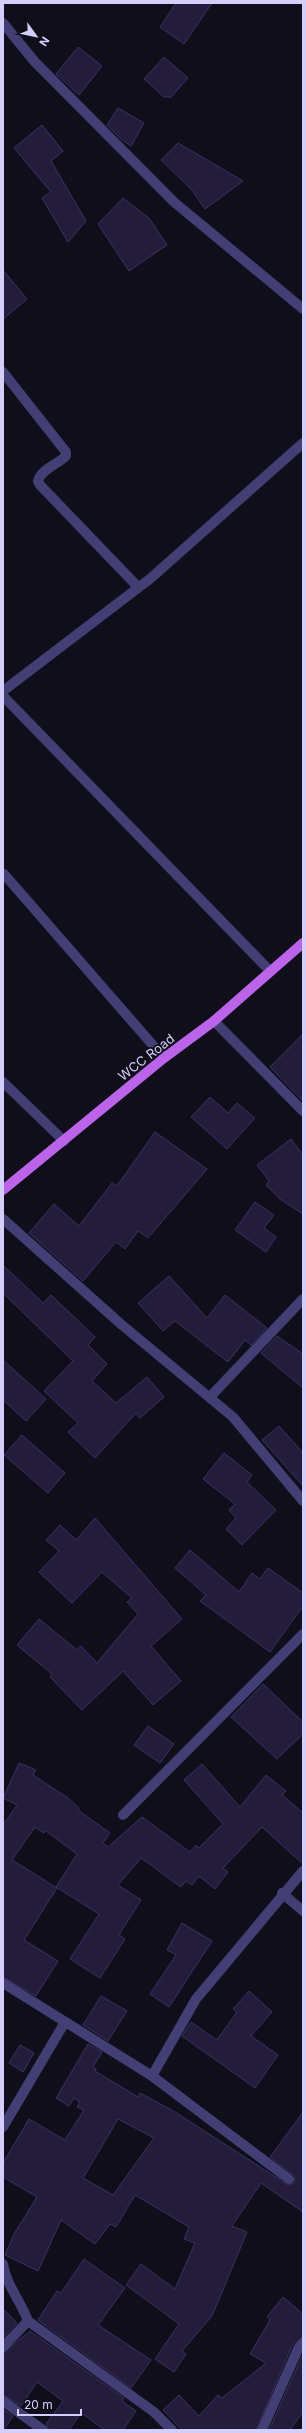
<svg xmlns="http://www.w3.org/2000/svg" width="306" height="2433" viewBox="0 0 306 2433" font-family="Inter,sans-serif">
	<rect width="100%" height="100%" fill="#100e1b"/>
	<g fill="#231c3a" stroke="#3c3163" fill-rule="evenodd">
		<polygon points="176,3 212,3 184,44 160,27"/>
		<polygon points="78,47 102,66 79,95 56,74"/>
		<polygon points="164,57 188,78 171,97 164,97 144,79"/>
		<polygon points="118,108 144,123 131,146 122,140 107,125"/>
		<polygon points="42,125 63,151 51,161 86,221 68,242 42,198 51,192 14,148"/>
		<polygon points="178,143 243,181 205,209 191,189 161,160"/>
		<polygon points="123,198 149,218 167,245 129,271 98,224"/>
		<polygon points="3,270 27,299 3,319"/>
		<polygon points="303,1034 303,1101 270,1067"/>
		<polygon points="210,1097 228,1113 237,1103 255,1118 227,1149 191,1117"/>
		<polygon points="155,1132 207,1169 148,1238 138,1231 125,1249 116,1242 83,1281 29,1233 54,1204 79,1226 112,1183 117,1186"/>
		<polygon points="291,1139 303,1155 303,1214 280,1199 266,1185 269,1181 257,1165"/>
		<polygon points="255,1202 274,1215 264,1228 276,1237 266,1252 235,1230"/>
		<polygon points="3,1265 43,1303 51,1295 95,1337 88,1345 107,1364 92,1381 116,1403 147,1377 164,1397 140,1418 136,1413 95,1458 68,1432 78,1423 44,1391 73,1361 3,1293"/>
		<polygon points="169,1276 207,1318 225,1295 267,1328 251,1345 245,1340 228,1362 175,1321 163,1331 138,1303"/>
		<polygon points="277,1336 303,1354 303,1388 261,1353"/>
		<polygon points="3,1360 46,1399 26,1421 3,1400"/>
		<polygon points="279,1426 303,1453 303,1486 262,1440"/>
		<polygon points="22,1435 65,1473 48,1493 4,1455"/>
		<polygon points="224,1453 252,1475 247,1482 276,1510 242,1545 226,1529 236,1518 229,1510 235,1504 203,1479"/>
		<polygon points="95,1518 182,1619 151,1646 181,1681 153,1705 123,1671 82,1710 50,1677 52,1674 17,1645 39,1619 77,1650 81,1646 97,1663 138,1614 127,1602 132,1598 102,1572 72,1603 39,1572 59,1551 46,1540 60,1525 76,1540"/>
		<polygon points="190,1550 239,1592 252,1573 260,1579 268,1568 303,1593 303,1606 270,1652 200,1601 206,1595 175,1568"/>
		<polygon points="263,1684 303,1722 303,1734 277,1759 231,1717"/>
		<polygon points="148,1726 174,1744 160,1763 134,1745"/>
		<polygon points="19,1763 36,1770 33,1775 68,1798 79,1808 78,1810 110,1833 103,1843 108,1847 142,1817 190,1852 196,1845 199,1848 223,1824 184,1780 202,1764 240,1807 266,1775 286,1791 282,1795 303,1813 303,1864 262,1827 223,1868 228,1872 215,1889 199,1876 192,1885 186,1881 181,1887 141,1858 118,1885 141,1900 119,1935 125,1939 100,1978 70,1959 99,1914 56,1887 77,1854 46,1831 44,1833 35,1827 12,1860 57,1888 24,1940 58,1961 36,1996 3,1977 3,1825 17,1805 3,1798"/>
		<polygon points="182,1923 212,1941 169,2007 150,1994 176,1955 167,1950"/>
		<polygon points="249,1991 272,2012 251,2036 278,2055 255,2088 182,2036 191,2022 217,2040 237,2012 233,2009"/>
		<polygon points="101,1996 127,2011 108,2041 83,2025"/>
		<path d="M88,2044l14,8 -9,15 3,2 -1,2 43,26 2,-4 35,19 113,73 6,-2 1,-7 -25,-19 33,-45v100l-42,-29 -29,43 15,6 -35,84 -30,35 4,3 -12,18 -19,-13 24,-35 -53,-39 15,-21 34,25 20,-46 -11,-4 5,-12 -54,-32 -19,32 -6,-3 -15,20 -34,-24 -23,51 -33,-16 9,-21 23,-37 -34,-20v-14l26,-44 36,21 19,-30 -7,-3 3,-5 -6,-4 -5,8 -13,-8zM118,2119l36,19 -41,57 -30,-17z"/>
		<polygon points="20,2045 34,2053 23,2072 9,2063"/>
		<polygon points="84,2259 125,2288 98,2325 151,2360 131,2388 38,2320 57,2291 61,2293"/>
		<polygon points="283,2297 303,2314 303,2337 292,2346 256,2430 182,2430 163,2410 179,2395 199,2416 218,2395 222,2398 266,2363 250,2354 270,2320 267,2317"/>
		<polygon points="3,2309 17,2323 3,2338"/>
		<polygon points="30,2331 124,2398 122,2401 136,2411 123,2430 105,2430 81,2413 69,2430 49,2430 46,2424 63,2401 37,2382 21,2406 3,2395 3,2353"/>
		<polygon points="303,2354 303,2412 290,2430 269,2430"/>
		<polygon points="3,2409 13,2416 4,2430 3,2430"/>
	</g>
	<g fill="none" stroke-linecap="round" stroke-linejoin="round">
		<g stroke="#423f74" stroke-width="10">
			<polyline points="3,23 35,62 174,202 303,309"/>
			<path d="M3,372l63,80v4c-8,8 -26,14 -28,25l2,4 98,102"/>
			<polyline points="3,691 151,578 303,443"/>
			<polyline points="3,696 270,971"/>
			<polyline points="4,874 164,1058"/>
			<polyline points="214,1021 303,1111"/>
			<polyline points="3,1082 64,1141"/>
			<polyline points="3,1219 122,1325 233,1417 303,1501"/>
			<polyline points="210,1397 303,1299"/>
			<polyline points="123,1815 303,1634"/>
			<polyline points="282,1893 303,1911"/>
			<polyline points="3,1983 152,2076 289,2179"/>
			<polyline points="152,2076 196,1999 303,1871"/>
			<polyline points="3,2127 65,2022"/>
			<path d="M3,2264c3,21 18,37 25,57l126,91 18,18"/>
			<polyline points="3,2347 28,2321"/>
			<polyline points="3,2401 43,2430"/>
			<polyline points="262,2430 298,2349 303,2343"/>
		</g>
		<polyline stroke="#bb64ea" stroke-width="10" points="3,1190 164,1058 214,1021 303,943"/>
	</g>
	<g text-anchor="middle" stroke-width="3.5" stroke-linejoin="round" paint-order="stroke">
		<g font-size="13" fill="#d4cef8" stroke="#100e1b">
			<text transform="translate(146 1057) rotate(-38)" y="5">WCC Road</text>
		</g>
	</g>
	<rect width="306" height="2433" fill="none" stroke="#d4cef8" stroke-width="8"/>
	<g transform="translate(36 36) rotate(123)" stroke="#100e1b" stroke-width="3" paint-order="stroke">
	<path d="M0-3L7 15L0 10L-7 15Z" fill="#d4cef8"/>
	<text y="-6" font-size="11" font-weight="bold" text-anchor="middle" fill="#d4cef8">N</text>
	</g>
	<path d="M18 2409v6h63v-6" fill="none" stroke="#d4cef8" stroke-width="2"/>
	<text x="24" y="2409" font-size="12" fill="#d4cef8" stroke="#100e1b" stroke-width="3" paint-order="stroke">20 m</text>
</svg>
